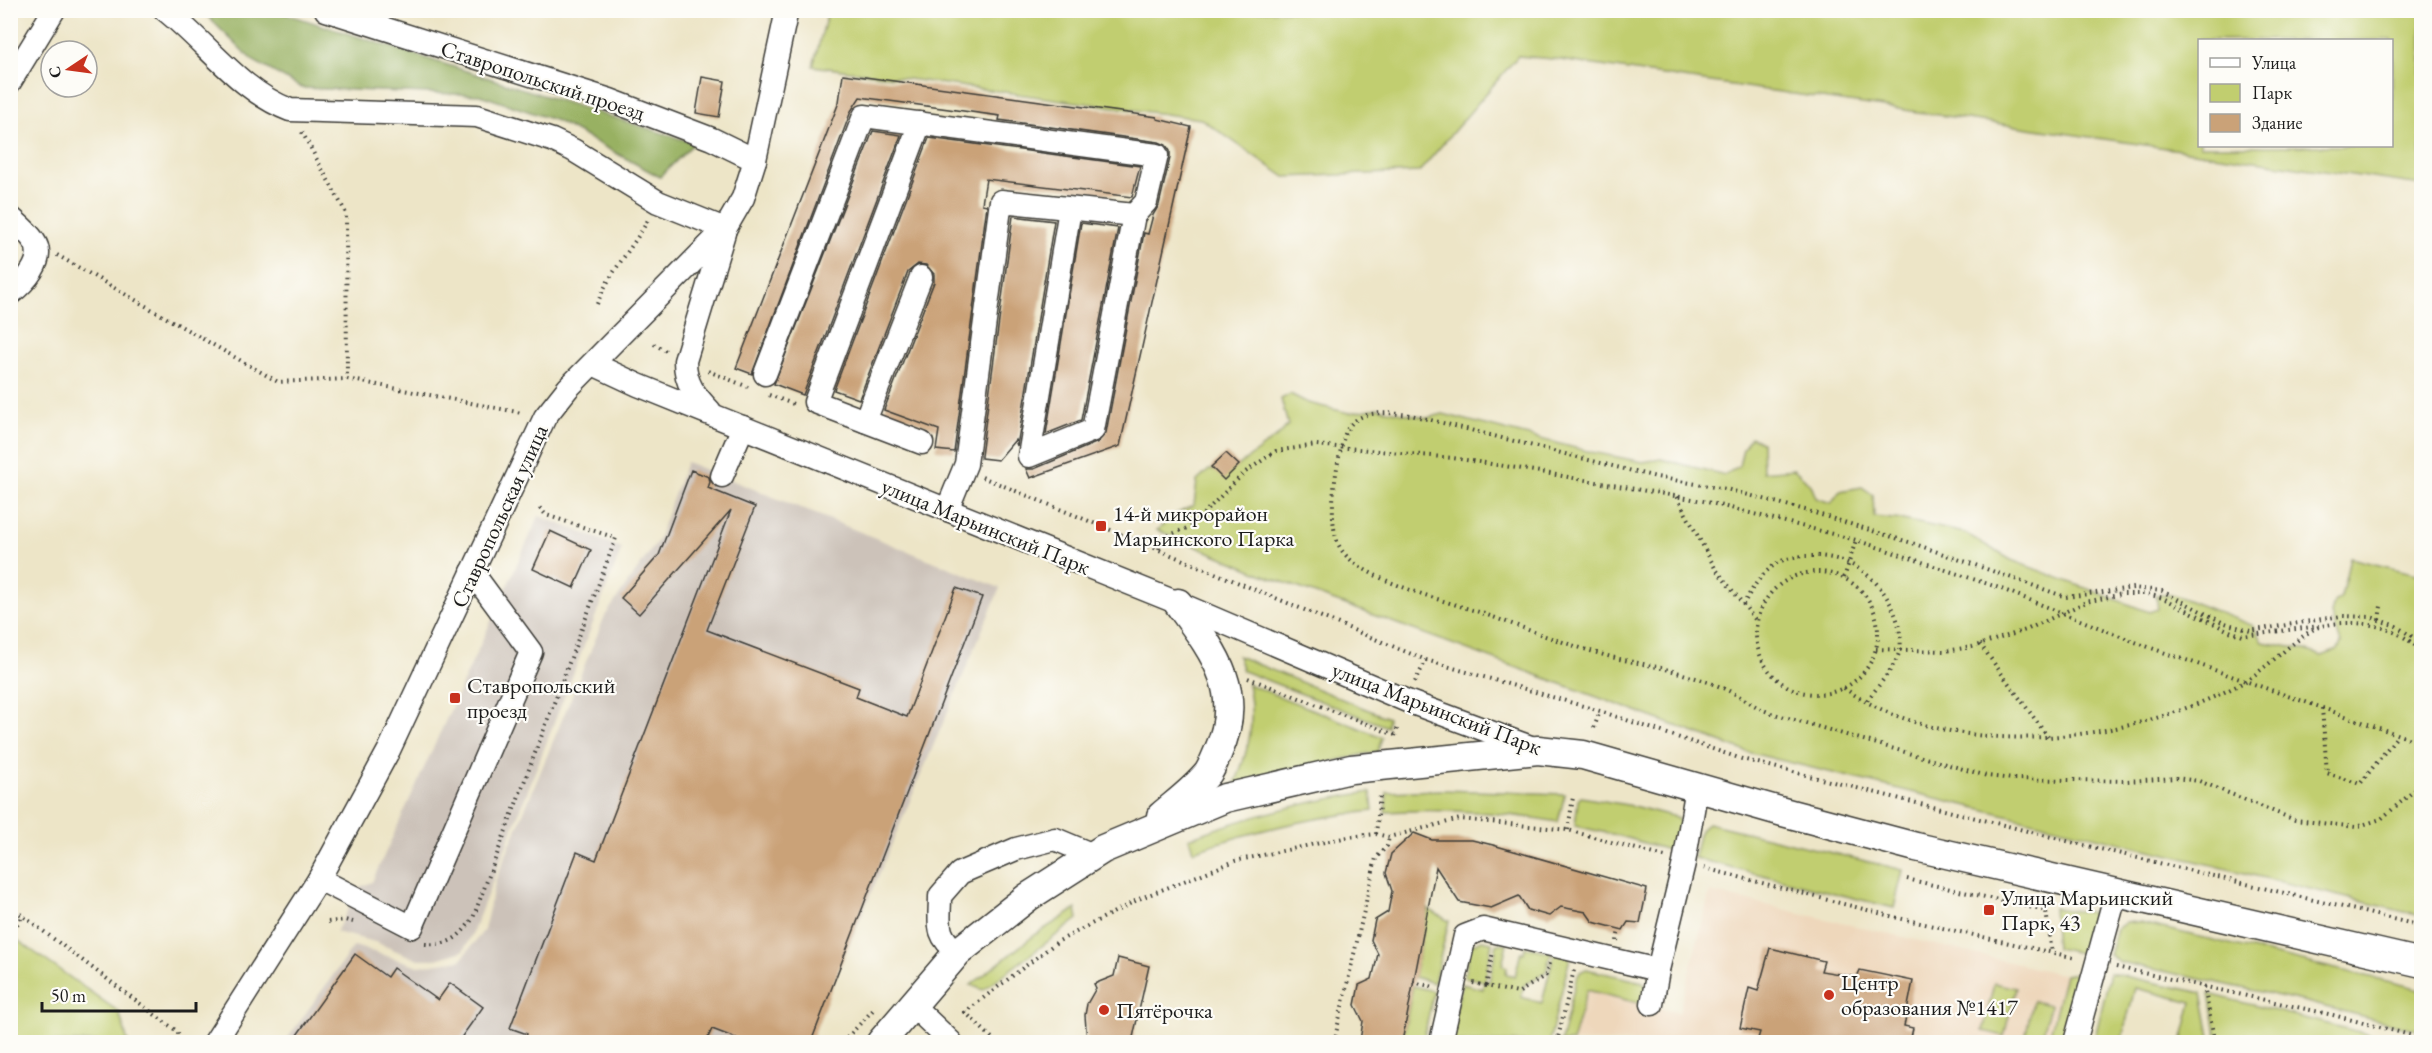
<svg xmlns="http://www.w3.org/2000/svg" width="2432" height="1053" viewBox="0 0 2432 1053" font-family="'EB Garamond',serif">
	<rect width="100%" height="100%" fill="#fdfcf7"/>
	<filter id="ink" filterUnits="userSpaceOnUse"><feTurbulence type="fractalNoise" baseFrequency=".0167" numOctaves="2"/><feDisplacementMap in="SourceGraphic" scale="12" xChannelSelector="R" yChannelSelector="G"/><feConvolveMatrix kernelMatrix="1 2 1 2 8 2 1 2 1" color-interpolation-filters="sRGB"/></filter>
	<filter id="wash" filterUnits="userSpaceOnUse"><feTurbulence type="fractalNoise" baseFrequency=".008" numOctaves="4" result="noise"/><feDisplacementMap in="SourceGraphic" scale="24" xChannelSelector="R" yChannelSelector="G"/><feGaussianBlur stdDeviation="1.35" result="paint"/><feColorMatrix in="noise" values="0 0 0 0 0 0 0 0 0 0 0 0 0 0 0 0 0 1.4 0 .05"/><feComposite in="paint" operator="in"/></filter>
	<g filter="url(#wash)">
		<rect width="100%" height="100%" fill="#ede5c7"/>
		<polygon fill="#eed7bb" points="1710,892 2065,975 2048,1042 1572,1042 1587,989 1679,1013"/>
		<g fill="#ccc2b9">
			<polygon points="686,462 1000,588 808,1042 285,1042 354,946 419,966 461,960 484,930 496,879 605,616 658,540"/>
			<polygon points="539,516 622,548 472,934 463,951 436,959 416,959 375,942 336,932 360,887 372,882"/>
		</g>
		<g fill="#c1ce6f" stroke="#6e7546" stroke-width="1.5" fill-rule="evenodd">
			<path d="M828,11h1593v174l-868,-126 -35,-3 -99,116 -134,5 -84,-58 -388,-53zM2200,40h192v106h-192z"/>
			<polygon points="1290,394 1308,403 1349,413 1378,408 1427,418 1443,414 1591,452 1643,462 1661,459 1725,475 1739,466 1743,449 1750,437 1762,442 1763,472 1794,469 1811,485 1816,498 1831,503 1840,491 1862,487 1873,495 1874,517 1903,520 1965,533 2011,560 2149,612 2158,609 2156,595 2175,595 2254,626 2263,642 2302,649 2322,656 2338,650 2341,643 2331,614 2334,602 2341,597 2350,558 2421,575 2421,916 1747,752 1261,574 1157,530 1176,514 1194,505 1197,481 1209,470 1235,468 1280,434 1288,425 1281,399"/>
			<polygon points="1238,656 1388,718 1387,727 1243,671"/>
			<path d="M1248,684l134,53 -4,14 -143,33c14,-36 21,-61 13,-100z"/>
			<path d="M1440,790l125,4 -7,28c-58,-10 -115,-14 -173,-10l2,-20z"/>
			<path d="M1371,792l2,19c-63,6 -120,20 -180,40l-4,-13c59,-21 119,-38 182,-46z"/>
			<polygon points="1581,797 1633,806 1676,817 1680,823 1675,852 1620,836 1575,826 1578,800"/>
			<polygon points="1708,823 1903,870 1894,908 1694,858 1700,830"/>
			<polygon points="2053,908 2094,913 2098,920 2090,955 2056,948"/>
			<polygon points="1076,909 1078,919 983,990 971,985 1036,934"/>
			<polygon points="1428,909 1449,921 1434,983 1414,977"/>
			<polygon points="2126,922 2141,923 2421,989 2421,1031 2298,1000 2120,962 2109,955 2117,929"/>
			<polygon points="10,935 119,1012 128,1042 11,1042"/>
			<polygon points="1482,940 1492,942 1485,981 1489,982 1497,944 1507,943 1502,965 1507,967 1506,974 1515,976 1521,952 1524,953 1525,947 1551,952 1546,972 1524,985 1521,997 1542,1003 1554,953 1570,958 1549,1042 1448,1042 1462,984 1483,989 1484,981 1464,977 1471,945"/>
			<polygon points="1586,969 1643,982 1649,990 1646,1005 1587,990 1572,1042 1561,1042 1576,980 1580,972"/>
			<polygon points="2083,972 2065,1042 2048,1042 2065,975"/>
			<polygon points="2110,973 2202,993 2211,1042 2182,1042 2192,1002 2135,988 2121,1042 2094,1042"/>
			<polygon points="1994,983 2016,988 2004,1036 1983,1031"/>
			<polygon points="1413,986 1434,991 1423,1042 1402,1042"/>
			<polygon points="2209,994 2399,1042 2284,1042 2247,1034 2245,1042 2218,1042"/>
			<polygon points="2033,1001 2050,1005 2041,1042 2024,1042"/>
		</g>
		<polygon fill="#98b162" stroke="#5a663f" stroke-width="1.5" points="202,11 277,11 694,143 660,177 557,121 480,95 302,88 252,60"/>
		<g id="blocks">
			<g fill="#caa278">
				<polygon points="843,74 1157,117 1157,119 1191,127 1120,446 1030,478 1026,469 1034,469 1098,442 1106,433 1144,233 1148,234 1153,215 1159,205 1170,158 1170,151 1166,145 1159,142 999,120 1000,116 860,97 851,111 752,374 736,368 839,102"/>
				<polygon points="702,77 725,81 719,117 696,113"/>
				<polygon points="873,131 901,135 803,395 774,384"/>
				<polygon points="929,138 1140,166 1132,197 986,179 982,204 987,205 954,452 936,450 939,430 884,410 934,282 934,274 926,265 918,264 908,272 859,399 834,390"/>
				<polygon points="1013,216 1054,221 1017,446 1015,440 998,460 981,458 981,456"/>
				<polygon points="1081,223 1118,228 1081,420 1046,434"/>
				<polygon points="1226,453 1239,465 1224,480 1211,467"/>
				<polygon points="691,470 709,477 710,482 708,488 755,507 707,630 859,688 856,697 907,717 956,588 982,597 811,1042 746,1042 712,1029 706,1042 524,1042 527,1034 510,1028 577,852 596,860 731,510 639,614 621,598 659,555"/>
				<polygon points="550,531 591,550 574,588 533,569"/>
				<polygon points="1414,833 1432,840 1472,840 1493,845 1647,889 1640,923 1628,922 1623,930 1593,922 1586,912 1561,907 1549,916 1528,910 1519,896 1491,908 1459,902 1436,867 1402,1042 1360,1041 1363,1021 1355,1005 1359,985 1372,979 1378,954 1371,940 1375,920 1388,912 1392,891 1386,873 1391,854"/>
				<polygon points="1770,948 1824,961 1821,971 1857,977 1860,970 1913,981 1904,1026 1913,1028 1910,1042 1757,1042 1760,1032 1740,1028 1749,988 1758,991"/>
				<polygon points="355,954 387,977 393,968 438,1000 450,983 483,1007 458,1042 292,1042"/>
				<polygon points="1118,958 1149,966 1132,1042 1087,1042 1085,1015 1087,1004 1096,988 1094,984 1114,976"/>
			</g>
		</g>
	</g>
	<g filter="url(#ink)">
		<use href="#blocks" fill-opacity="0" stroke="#3b3a36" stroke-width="1.5"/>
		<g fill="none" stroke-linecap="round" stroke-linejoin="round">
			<defs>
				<g id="minor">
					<path d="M165,10c42,33 75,81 125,100l187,6 75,24 21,10 85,52 67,27"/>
					<polyline points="326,10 610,100 712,139 755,160"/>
					<polyline points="10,82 54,10"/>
					<polyline points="920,123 815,402 922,443"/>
					<polyline points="1070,209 1029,456 1093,430 1134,215"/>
					<path d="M10,217c8,7 18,15 24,24 13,19 -10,42 -24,53"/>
					<polyline points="593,364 638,385 1178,603 1407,701 1536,749"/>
					<polyline points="765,374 864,116 1157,155 1146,202 1134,215 1001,201 966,464 947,510"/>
					<path d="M710,411c-15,-16 -25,-27 -25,-50l39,-128"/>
					<polyline points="865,421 921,277"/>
					<polyline points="722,476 743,427"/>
					<polyline points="319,879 412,927 531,652 472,572"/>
					<path d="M958,952c-24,-17 -18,-30 -18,-56l20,-23 56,-24 39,-10 38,16"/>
					<polyline points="1652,1004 1658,970 1684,863 1697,787"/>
					<polyline points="912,1005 951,1042"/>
					<polyline points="215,1042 319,879 389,750 545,417 568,388 725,229 743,198 755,160 787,10"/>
					<polyline points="1441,1042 1465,936 1483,929 1658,970"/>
					<polyline points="2075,1042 2116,893"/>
				</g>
				<g id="major">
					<path d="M1161,816c15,-13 34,-27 47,-43 4,-6 7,-14 10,-21 28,-61 -5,-101 -40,-149"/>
					<polyline points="881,1042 958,952 1028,897 1103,849 1225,798 1351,769 1538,750 1583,755 1783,812 1916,847 2422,963"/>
				</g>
			</defs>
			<use href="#minor" stroke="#3b3a36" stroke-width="25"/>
			<use href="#major" stroke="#3b3a36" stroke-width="31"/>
			<g stroke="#3b3a36" stroke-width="4" stroke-dasharray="1.5 4.5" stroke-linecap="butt">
				<polyline points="302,132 346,213 347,379"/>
				<polyline points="57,255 278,382 347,379 522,413"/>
				<path d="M597,304c12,-31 35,-55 51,-84"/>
				<polyline points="654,344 666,351"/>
				<polyline points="708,371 748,387"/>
				<polyline points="769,395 796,405"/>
				<polyline points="982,477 1426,660 1600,711 1742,759 2067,841 2422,926"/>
				<polyline points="1677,497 1715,568 1757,622"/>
				<polyline points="1159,549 1162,538 1190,527 1244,473 1276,451 1316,445 1453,458 1517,468 1703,501 1856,540 1994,586 2143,645 2422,743"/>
				<circle cx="1817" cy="633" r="61"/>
				<polyline points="1844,578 1856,540"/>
				<path d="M1743,605c8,-14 16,-29 30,-39 8,-7 24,-10 34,-10 41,-2 73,20 88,58 4,10 7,25 5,36 -4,16 -25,40 -35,53"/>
				<polyline points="2379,620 2381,606"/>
				<path d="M2422,643l-26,-17 -25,-9 -30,-1 -91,15 -28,-9 -60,-31 -29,-3 -67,9 -151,-53 -110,-34 -79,-21 -70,-12 -245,-62c-24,-2 -58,-8 -67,22 -8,28 -20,91 -1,115 21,28 102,49 136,60 42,15 83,31 125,43 28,8 57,11 85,21 14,4 29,9 42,16 15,7 23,15 40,21l216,63 26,3 114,2 49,-3 23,3 96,39 61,7 25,-8 41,-35"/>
				<polyline points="1980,644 2048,737"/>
				<polyline points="1876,649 1945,651 1972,647 2026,630 2086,602 2122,594 2147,594 2163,598 2227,630 2243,636 2319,626"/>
				<polyline points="1248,678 1395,735"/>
				<polyline points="1415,682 1426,660"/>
				<path d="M1844,688c111,77 287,56 400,-6 20,-11 61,-53 78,-56 33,-8 78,-1 100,27"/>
				<polyline points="2322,708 2327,773 2360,784 2398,735"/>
				<polyline points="1594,728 1600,711"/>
				<polyline points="1395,736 1398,726"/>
				<polyline points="1568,830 1573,797"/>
				<polyline points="1376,834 1380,796"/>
				<polyline points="1704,868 1898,918 2076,958"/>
				<polyline points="1907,879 2046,911 2052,953"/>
				<polyline points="10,907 23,916"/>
				<polyline points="328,922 345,920 353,922"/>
				<polyline points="10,934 23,916 178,1032 179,1042"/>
				<polyline points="1617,941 1619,929"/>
				<path d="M425,944c25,2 35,-7 48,-26l143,-380 -70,-23 -9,-10"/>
				<polyline points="2116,967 2333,1015 2422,1038"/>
				<polyline points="1413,982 1434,987"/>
				<polyline points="1473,983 1518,993 1546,975 1549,963"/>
				<polyline points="1486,986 1493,952"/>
				<polyline points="2204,986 2215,1042"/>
				<polyline points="843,1042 873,1010"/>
				<polyline points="996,1042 965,1012 1057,942 1141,898 1235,861 1348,837 1376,834 1389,837 1460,819 1568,830 1665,857"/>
				<polyline points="1334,1042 1376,858 1387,846 1389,837"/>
				<polyline points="1557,1042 1574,970"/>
			</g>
			<use href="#minor" stroke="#fff" stroke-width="22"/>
			<use href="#major" stroke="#fff" stroke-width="28"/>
		</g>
	</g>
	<g fill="#c8321e" stroke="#fdfcf7" stroke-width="2">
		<rect x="1095" y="520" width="12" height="12" rx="3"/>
		<rect x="449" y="692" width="12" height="12" rx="3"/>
		<rect x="1983" y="904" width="12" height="12" rx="3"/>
		<circle cx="1829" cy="995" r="6"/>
		<circle cx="1104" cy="1010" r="6"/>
	</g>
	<g text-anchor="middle" stroke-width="4.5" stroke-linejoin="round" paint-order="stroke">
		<g font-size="22" fill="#1c1c1c" stroke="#fdfcf7">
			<text transform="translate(543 80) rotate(18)" y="8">Ставропольский проезд</text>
			<text transform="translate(499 516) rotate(-65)" y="8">Ставропольская улица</text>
			<text transform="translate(986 526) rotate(22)" y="8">улица Марьинский Парк</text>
			<text transform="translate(1437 708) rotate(21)" y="8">улица Марьинский Парк</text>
		</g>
		<g font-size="22" fill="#1c1c1c" stroke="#fdfcf7" text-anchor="start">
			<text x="1113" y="521">14-й микрорайон<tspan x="1113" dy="25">Марьинского Парка</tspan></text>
			<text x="467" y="693">Ставропольский<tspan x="467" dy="25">проезд</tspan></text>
			<text x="2001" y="905">Улица Марьинский<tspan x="2001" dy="25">Парк, 43</tspan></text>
			<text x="1841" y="990">Центр<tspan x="1841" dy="25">образования №1417</tspan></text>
			<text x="1116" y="1018">Пятёрочка</text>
		</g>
	</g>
	<rect width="2432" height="1053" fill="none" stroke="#fdfcf7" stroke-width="36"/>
	<rect x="2198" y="39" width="195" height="108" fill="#fdfcf7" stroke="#a3a29f" stroke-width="1.5"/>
	<rect x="2210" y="58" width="30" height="9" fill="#ffffff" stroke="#a3a29f" stroke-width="1.5"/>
	<text x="2252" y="69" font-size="18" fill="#1c1c1c">Улица</text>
	<rect x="2210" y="84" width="30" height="18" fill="#c1ce6f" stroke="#a3a29f" stroke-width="1.5"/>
	<text x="2252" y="99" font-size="18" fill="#1c1c1c">Парк</text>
	<rect x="2210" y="114" width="30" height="18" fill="#caa278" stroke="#a3a29f" stroke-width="1.5"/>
	<text x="2252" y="129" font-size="18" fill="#1c1c1c">Здание</text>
	<g transform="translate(69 69) rotate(257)"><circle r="28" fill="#fdfcf7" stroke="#a3a29f" stroke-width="1.5"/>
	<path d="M0-4.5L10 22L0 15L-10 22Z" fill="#c8321e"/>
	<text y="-9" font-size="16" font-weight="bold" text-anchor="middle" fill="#1c1c1c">С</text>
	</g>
	<path d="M42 1002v9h154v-9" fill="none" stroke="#1c1c1c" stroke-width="3"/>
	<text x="51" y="1002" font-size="18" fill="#1c1c1c" stroke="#fdfcf7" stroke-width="4.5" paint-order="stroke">50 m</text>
</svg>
